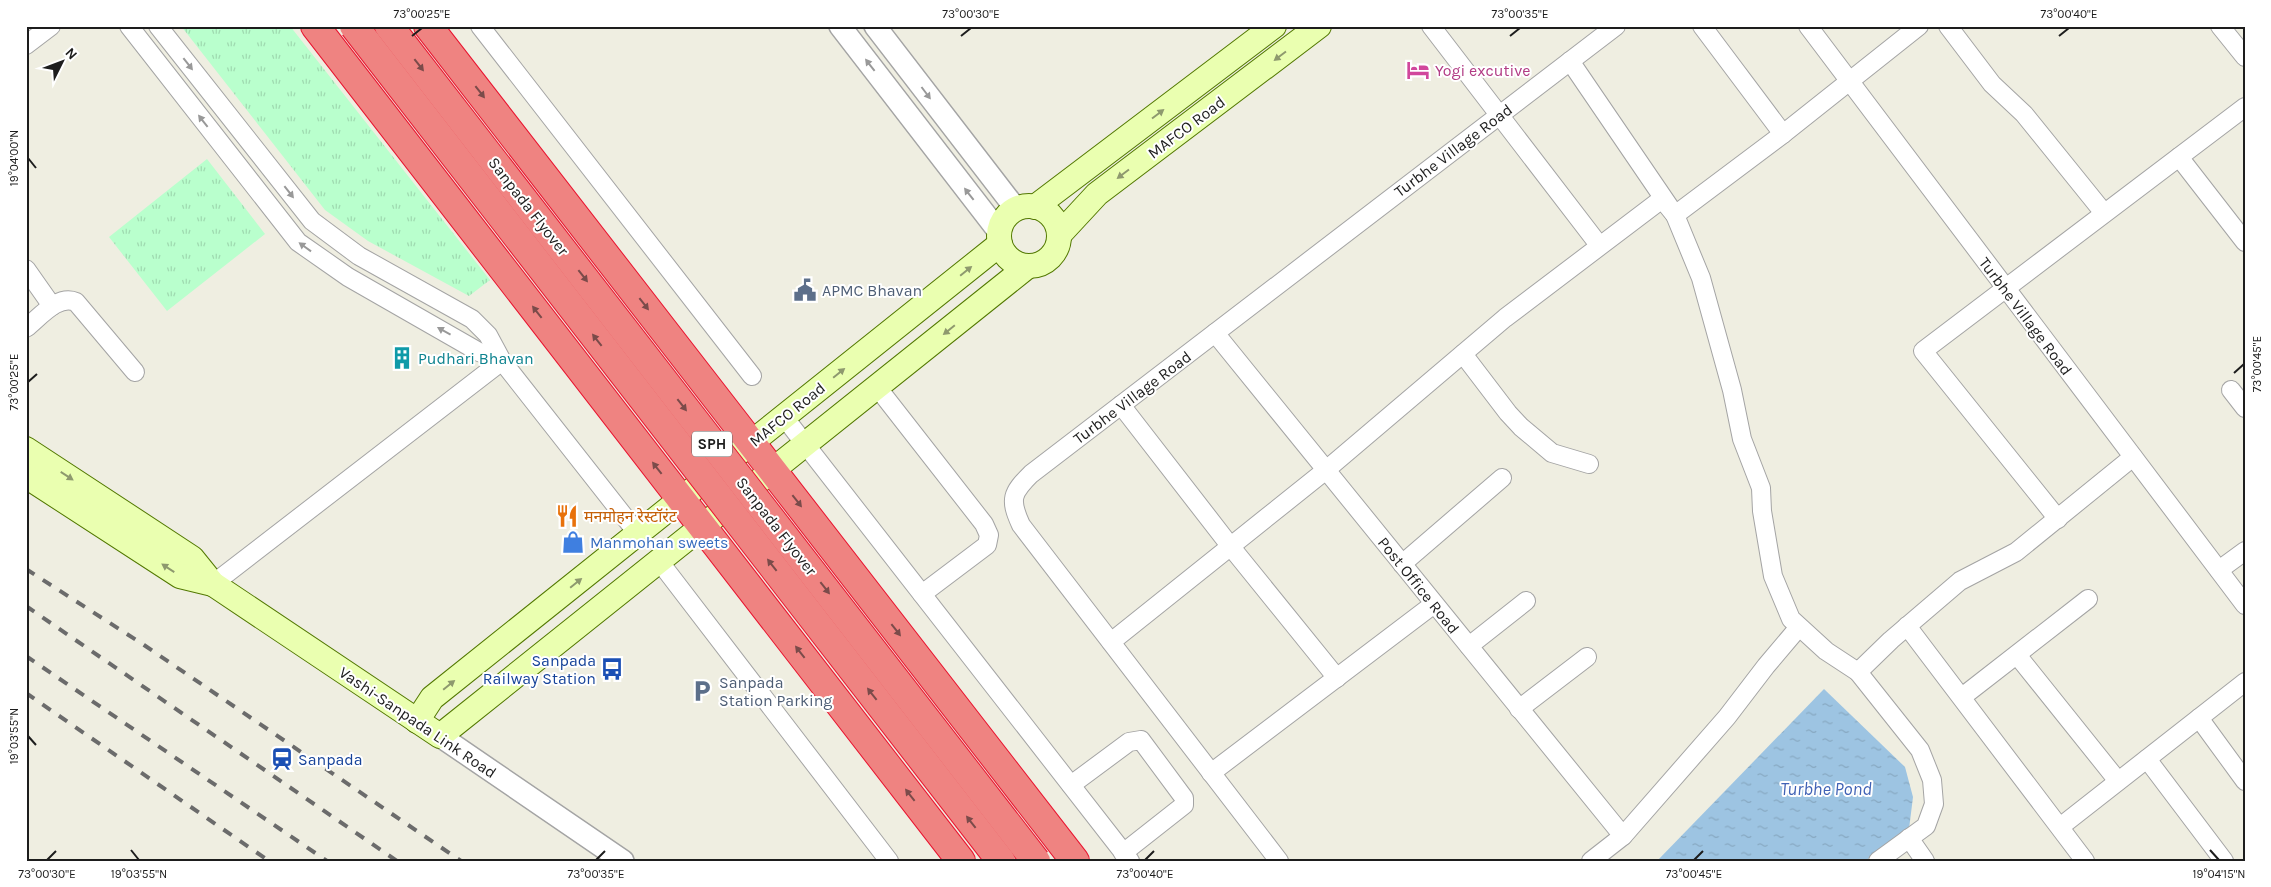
<svg xmlns="http://www.w3.org/2000/svg" width="2271" height="887" viewBox="0 0 2271 887" font-family="Karla,'Noto Sans Devanagari',sans-serif">
	<defs>
		<pattern id="park-tufts" width="24" height="20" patternUnits="userSpaceOnUse" patternTransform="scale(1.25)"><rect width="24" height="20" fill="#b9ffcd"/><path d="M3 7l-1-3M5 7V3M7 7l1-3M15 17l-1-3M17 17v-4M19 17l1-3" fill="none" stroke="#9fdab0"/></pattern>
		<pattern id="water-ripples" width="26" height="14" patternUnits="userSpaceOnUse" patternTransform="scale(1.25)"><rect width="26" height="14" fill="#9dc4e2"/><path d="M2 4q2-2 4 0t4 0M15 11q2-2 4 0t4 0" fill="none" stroke="#87a8c1"/></pattern>
	</defs>
	<rect width="100%" height="100%" fill="#efeee1"/>
	<g fill="url(#park-tufts)">
		<polygon points="181,26 290,26 490,280 469,296 368,241 325,210"/>
		<polygon points="207,159 265,234 167,311 109,237"/>
	</g>
	<polygon fill="url(#water-ripples)" points="1824,689 1905,767 1913,797 1909,829 1865,861 1657,861"/>
	<g fill="none" stroke-linecap="round" stroke-linejoin="round">
		<defs>
			<g id="minor">
				<polyline points="129,26 298,242 348,277 479,352 502,361"/>
				<polyline points="158,26 312,221 359,256 472,319 488,335 502,361 638,534"/>
				<polyline points="480,26 752,376"/>
				<polyline points="1431,26 1599,245"/>
				<polyline points="1702,26 1783,134"/>
				<polyline points="1808,26 2245,605"/>
				<polyline points="1948,26 1992,84 2024,114 2104,213"/>
				<polyline points="2220,26 2245,57"/>
				<polyline points="26,45 51,26"/>
				<polyline points="1570,61 1675,215 1701,278 1732,390 1742,439 1761,488 1762,511 1773,576 1791,619 1826,651 1858,672 1891,640 1960,581 2016,552 2133,457"/>
				<polyline points="2179,157 2245,242"/>
				<polyline points="26,269 52,306"/>
				<path d="M26,328c14,-11 32,-34 50,-26l59,70"/>
				<polyline points="1215,333 1623,836"/>
				<polyline points="1463,354 1508,413 1521,427 1552,453 1589,464"/>
				<polyline points="877,387 984,524 989,535 987,545 922,594"/>
				<polyline points="2231,390 2245,408"/>
				<polyline points="1121,405 1231,547 1337,678"/>
				<polyline points="784,417 1130,861"/>
				<polyline points="2058,519 1923,351 2245,107"/>
				<polyline points="659,561 889,861"/>
				<polyline points="1402,564 1502,478"/>
				<polyline points="2219,570 2245,551"/>
				<polyline points="213,584 502,361"/>
				<polyline points="1907,626 2085,861"/>
				<polyline points="1111,642 1326,470 1505,318 1662,199 1675,215 1783,134 1919,26"/>
				<polyline points="1469,646 1526,601"/>
				<polyline points="2017,655 2118,781"/>
				<polyline points="1858,672 1920,750 1932,780 1934,804 1926,826 1878,861"/>
				<polyline points="1962,697 2088,599"/>
				<polyline points="1519,709 1587,657"/>
				<polyline points="2199,718 2245,781"/>
				<polyline points="2147,759 2224,861"/>
				<polyline points="1211,773 1434,604"/>
				<polyline points="1071,785 1129,742 1141,740 1184,798 1184,805 1123,853"/>
				<polyline points="2060,827 2245,682"/>
				<polyline points="1909,838 1925,861"/>
				<path d="M1279,861l-258,-336c-12,-26 -9,-32 10,-51l585,-448"/>
				<polyline points="1591,861 1623,836 1727,717 1766,666 1799,627"/>
			</g>
			<g id="tertiary">
				<polyline points="840,26 999,232"/>
				<polyline points="875,26 1016,209"/>
				<polyline points="440,736 623,861"/>
			</g>
			<g id="secondary">
				<circle cx="1029" cy="236" r="30"/>
				<polyline points="1035,207 1274,26"/>
				<polyline points="1059,235 1097,194 1319,26"/>
				<polyline points="26,449 192,558 213,584 440,736 1028,266"/>
				<polyline points="26,476 180,576 213,584"/>
				<polyline points="417,721 432,698 1000,244"/>
			</g>
			<g id="motorway">
				<polyline points="315,26 961,861"/>
				<polyline points="428,26 1075,861"/>
			</g>
		</defs>
		<use href="#minor" stroke="#a4a4a4" stroke-width="20"/>
		<use href="#tertiary" stroke="#a4a4a4" stroke-width="24"/>
		<use href="#secondary" stroke="#527800" stroke-width="26"/>
		<use href="#motorway" stroke="#e9132f" stroke-width="30"/>
		<use href="#minor" stroke="#fff" stroke-width="18"/>
		<use href="#tertiary" stroke="#fff" stroke-width="21"/>
		<use href="#secondary" stroke="#eaffb0" stroke-width="24"/>
		<use href="#motorway" stroke="#ef8381" stroke-width="28"/>
		<g stroke="#6b6b6b" stroke-width="4" stroke-dasharray="10 10" stroke-linecap="butt">
			<polyline points="26,569 144,645 461,861"/>
			<polyline points="26,606 397,861"/>
			<polyline points="26,656 327,861"/>
			<polyline points="26,693 269,861"/>
		</g>
		<defs>
			<g id="motorway-bridge">
				<polyline points="354,26 1001,861"/>
				<polyline points="389,26 1036,861"/>
			</g>
		</defs>
		<use href="#motorway-bridge" stroke="#e9132f" stroke-width="30" stroke-linecap="butt"/>
		<use href="#motorway-bridge" stroke="#ef8381" stroke-width="28"/>
	</g>
	<defs><path id="oneway-solid" d="M-6-.8H1V-3.2L6.5 0L1 3.2V.8H-6Z" transform="scale(1.25)"/></defs>
	<g fill="#8e996e">
		<use href="#oneway-solid" transform="translate(1280 56) rotate(143)"/>
		<use href="#oneway-solid" transform="translate(1158 114) rotate(-37)"/>
		<use href="#oneway-solid" transform="translate(1123 174) rotate(143)"/>
		<use href="#oneway-solid" transform="translate(966 271) rotate(-39)"/>
		<use href="#oneway-solid" transform="translate(949 330) rotate(141)"/>
		<use href="#oneway-solid" transform="translate(839 373) rotate(-39)"/>
		<use href="#oneway-solid" transform="translate(67 476) rotate(33)"/>
		<use href="#oneway-solid" transform="translate(168 568) rotate(-147)"/>
		<use href="#oneway-solid" transform="translate(576 583) rotate(-39)"/>
		<use href="#oneway-solid" transform="translate(449 685) rotate(-39)"/>
	</g>
	<g fill="#999">
		<use href="#oneway-solid" transform="translate(188 64) rotate(52)"/>
		<use href="#oneway-solid" transform="translate(870 65) rotate(-128)"/>
		<use href="#oneway-solid" transform="translate(926 93) rotate(53)"/>
		<use href="#oneway-solid" transform="translate(203 121) rotate(-128)"/>
		<use href="#oneway-solid" transform="translate(289 192) rotate(52)"/>
		<use href="#oneway-solid" transform="translate(969 194) rotate(-128)"/>
		<use href="#oneway-solid" transform="translate(305 247) rotate(-144)"/>
		<use href="#oneway-solid" transform="translate(444 331) rotate(-151)"/>
	</g>
	<g fill="#7b4b4a">
		<use href="#oneway-solid" transform="translate(419 65) rotate(52)"/>
		<use href="#oneway-solid" transform="translate(480 92) rotate(52)"/>
		<use href="#oneway-solid" transform="translate(583 276) rotate(52)"/>
		<use href="#oneway-solid" transform="translate(644 304) rotate(52)"/>
		<use href="#oneway-solid" transform="translate(537 312) rotate(-128)"/>
		<use href="#oneway-solid" transform="translate(597 340) rotate(-128)"/>
		<use href="#oneway-solid" transform="translate(682 405) rotate(52)"/>
		<use href="#oneway-solid" transform="translate(657 468) rotate(-128)"/>
		<use href="#oneway-solid" transform="translate(797 501) rotate(52)"/>
		<use href="#oneway-solid" transform="translate(772 565) rotate(-128)"/>
		<use href="#oneway-solid" transform="translate(825 588) rotate(52)"/>
		<use href="#oneway-solid" transform="translate(896 630) rotate(52)"/>
		<use href="#oneway-solid" transform="translate(800 652) rotate(-128)"/>
		<use href="#oneway-solid" transform="translate(872 694) rotate(-128)"/>
		<use href="#oneway-solid" transform="translate(910 795) rotate(-128)"/>
		<use href="#oneway-solid" transform="translate(971 822) rotate(-128)"/>
	</g>
	<path fill="none" stroke="#1d1d1d" stroke-width="2" d="M412,36l10,-8M961,36l10,-8M1510,36l10,-8M2059,36l10,-8M28,158l8,10M2234,373l10,-9M28,382l9,-8M28,736l8,9M131,850l8,10M2210,850l9,10M47,860l9,-9M596,860l9,-9M1145,860l9,-9M1694,860l9,-9"/>
	<defs>
		<symbol id="hotel-bare" viewBox="-9 -9 18 18"><path d="M-6-4.5h1.5V1H6V5H4.5V3h-9V5H-6ZM-4 0a1.8 1.8 0 1 1 3.6 0ZM.5 0V-2.5h3Q6-2.5 6 0Z" fill="#d1479c" stroke="#fff" stroke-width="2.5" paint-order="stroke"/></symbol>
		<symbol id="civic-bare" viewBox="-9 -9 18 18"><path d="M-.6-6.5H3V-4.5H.6V-3L4-1V1h2V6H-6V1h2V-1L-.6-3ZM-1.2 2.5V6h2.4V2.5Z" fill="#5c6f8a" stroke="#fff" stroke-width="2.5" paint-order="stroke"/></symbol>
		<symbol id="building-bare" viewBox="-9 -9 18 18"><path d="M-4-6H4V6H1V3H-1V6H-4ZM-2.5-4.3h1.7v1.8h-1.7ZM.8-4.3h1.7v1.8H.8ZM-2.5-1h1.7V.8h-1.7ZM.8-1h1.7V.8H.8Z" fill="#0f9aa8" stroke="#fff" stroke-width="2.5" paint-order="stroke"/></symbol>
		<symbol id="restaurant-bare" viewBox="-9 -9 18 18"><path d="M-5-6h1v4h1v-4h1v4h1v-4h1v5L-1.5 .5V6h-2V.5L-5-1ZM5-6V6H3V1.5H1.5Q1.5-4 5-6Z" fill="#e8710a" stroke="#fff" stroke-width="2.5" paint-order="stroke"/></symbol>
		<symbol id="shop-bare" viewBox="-9 -9 18 18"><path d="M-5-2.5h2.3a2.7 3.5 0 0 1 5.4 0H5L5.5 6h-11ZM-1.5-2.5h3a1.5 2.3 0 0 0-3 0Z" fill="#3f7fe0" stroke="#fff" stroke-width="2.5" paint-order="stroke"/></symbol>
		<symbol id="bus-bare" viewBox="-9 -9 18 18"><path d="M-5-6H5V4H4V6H2V4H-2V6H-4V4H-5ZM-3.5-4V0h7V-4ZM-3.5 1.2v1.5H-2V1.2ZM2 1.2v1.5H3.5V1.2Z" fill="#1a4fb4" stroke="#fff" stroke-width="2.5" paint-order="stroke"/></symbol>
		<symbol id="parking-bare" viewBox="-9 -9 18 18"><path d="M-3.5-5.5H1a3.5 3.5 0 0 1 0 7H-1V5.5H-3.5ZM-1-3.4V-.6H.8a1.4 1.4 0 0 0 0-2.8Z" fill="#5c6f8a" stroke="#fff" stroke-width="2.5" paint-order="stroke"/></symbol>
		<symbol id="station-bare" viewBox="-9 -9 18 18"><path d="M-3-6H3Q5-6 5-4V2Q5 4 3 4L4.5 6H3L1.5 4h-3L-3 6H-4.5L-3 4Q-5 4-5 2V-4Q-5-6-3-6ZM-3.5-4v3h7v-3ZM-3.5 1v1.5H-2V1ZM2 1v1.5H3.5V1Z" fill="#1a4fb4" stroke="#fff" stroke-width="2.5" paint-order="stroke"/></symbol>
	</defs>
	<g fill-rule="evenodd">
		<use href="#hotel-bare" x="1402" y="54" width="32" height="32"/>
		<use href="#civic-bare" x="789" y="274" width="32" height="32"/>
		<use href="#building-bare" x="386" y="342" width="32" height="32"/>
		<use href="#restaurant-bare" x="551" y="500" width="32" height="32"/>
		<use href="#shop-bare" x="557" y="526" width="32" height="32"/>
		<use href="#bus-bare" x="596" y="653" width="32" height="32"/>
		<use href="#parking-bare" x="686" y="675" width="32" height="32"/>
		<use href="#station-bare" x="266" y="743" width="32" height="32"/>
	</g>
	<g text-anchor="middle" stroke-width="4" stroke-linejoin="round" paint-order="stroke">
		<rect fill="#fff" stroke="#616161" stroke-width="1" x="692" y="431.5" width="40" height="25" rx="4"/>
		<g font-size="15" font-weight="bold" fill="#1d1d1d">
			<text x="712" y="449">SPH</text>
		</g>
		<g font-size="16" fill="#b23c85" stroke="#fff" text-anchor="start">
			<text x="1435" y="76">Yogi excutive</text>
		</g>
		<g font-size="16" fill="#1d1d1d" stroke="#fff">
			<text transform="translate(1186 127) rotate(-37)" y="6">MAFCO Road</text>
			<text transform="translate(1453 150) rotate(-37)" y="6">Turbhe Village Road</text>
			<text transform="translate(529 206) rotate(52)" y="6">Sanpada Flyover</text>
			<text transform="translate(2026 316) rotate(53)" y="6">Turbhe Village Road</text>
			<text transform="translate(1132 397) rotate(-37)" y="6">Turbhe Village Road</text>
			<text transform="translate(787 414) rotate(-39)" y="6">MAFCO Road</text>
			<text transform="translate(777 526) rotate(52)" y="6">Sanpada Flyover</text>
			<text transform="translate(1419 585) rotate(51)" y="6">Post Office Road</text>
			<text transform="translate(418 722) rotate(34)" y="6">Vashi-Sanpada Link Road</text>
		</g>
		<g font-size="16" fill="#4e5e75" stroke="#fff" text-anchor="start">
			<text x="822" y="296">APMC Bhavan</text>
			<text x="719" y="688">Sanpada<tspan x="719" dy="18">Station Parking</tspan></text>
		</g>
		<g font-size="16" fill="#0d838f" stroke="#fff" text-anchor="start">
			<text x="418" y="364">Pudhari Bhavan</text>
		</g>
		<g font-size="16" fill="#c56008" stroke="#fff" text-anchor="start">
			<text x="584" y="522">मनमोहन रेस्टॉरंट</text>
		</g>
		<g font-size="16" fill="#366cbe" stroke="#fff" text-anchor="start">
			<text x="590" y="548">Manmohan sweets</text>
		</g>
		<g font-size="16" fill="#164399" stroke="#fff" text-anchor="end">
			<text x="596" y="666">Sanpada<tspan x="596" dy="18">Railway Station</tspan></text>
			<text x="298" y="765" text-anchor="start">Sanpada</text>
		</g>
		<g font-size="18" font-style="italic" fill="#4062b5" stroke="#fff">
			<text x="1826" y="795">Turbhe Pond</text>
		</g>
	</g>
	<rect width="2271" height="887" fill="none" stroke="#ffffff" stroke-width="55"/>
	<g transform="translate(62 62) rotate(48)" stroke="#ffffff" stroke-width="4" paint-order="stroke">
	<path d="M0-4L9 19L0 12L-9 19Z" fill="#1d1d1d"/>
	<text y="-8" font-size="14" font-weight="bold" text-anchor="middle" fill="#1d1d1d">N</text>
	</g>
	<rect x="28" y="28" width="2216" height="832" fill="none" stroke="#1d1d1d" stroke-width="2"/>
	<g font-size="12" text-anchor="middle" fill="#1d1d1d">
		<text x="422" y="18">73°00'25"E</text>
		<text x="971" y="18">73°00'30"E</text>
		<text x="1520" y="18">73°00'35"E</text>
		<text x="2069" y="18">73°00'40"E</text>
		<text transform="translate(14 158) rotate(-90)" y="4">19°04'00"N</text>
		<text transform="translate(2257 364) rotate(-90)" y="4">73°00'45"E</text>
		<text transform="translate(14 382) rotate(-90)" y="4">73°00'25"E</text>
		<text transform="translate(14 736) rotate(-90)" y="4">19°03'55"N</text>
		<text x="47" y="878">73°00'30"E</text>
		<text x="139" y="878">19°03'55"N</text>
		<text x="596" y="878">73°00'35"E</text>
		<text x="1145" y="878">73°00'40"E</text>
		<text x="1694" y="878">73°00'45"E</text>
		<text x="2219" y="878">19°04'15"N</text>
	</g>
</svg>
